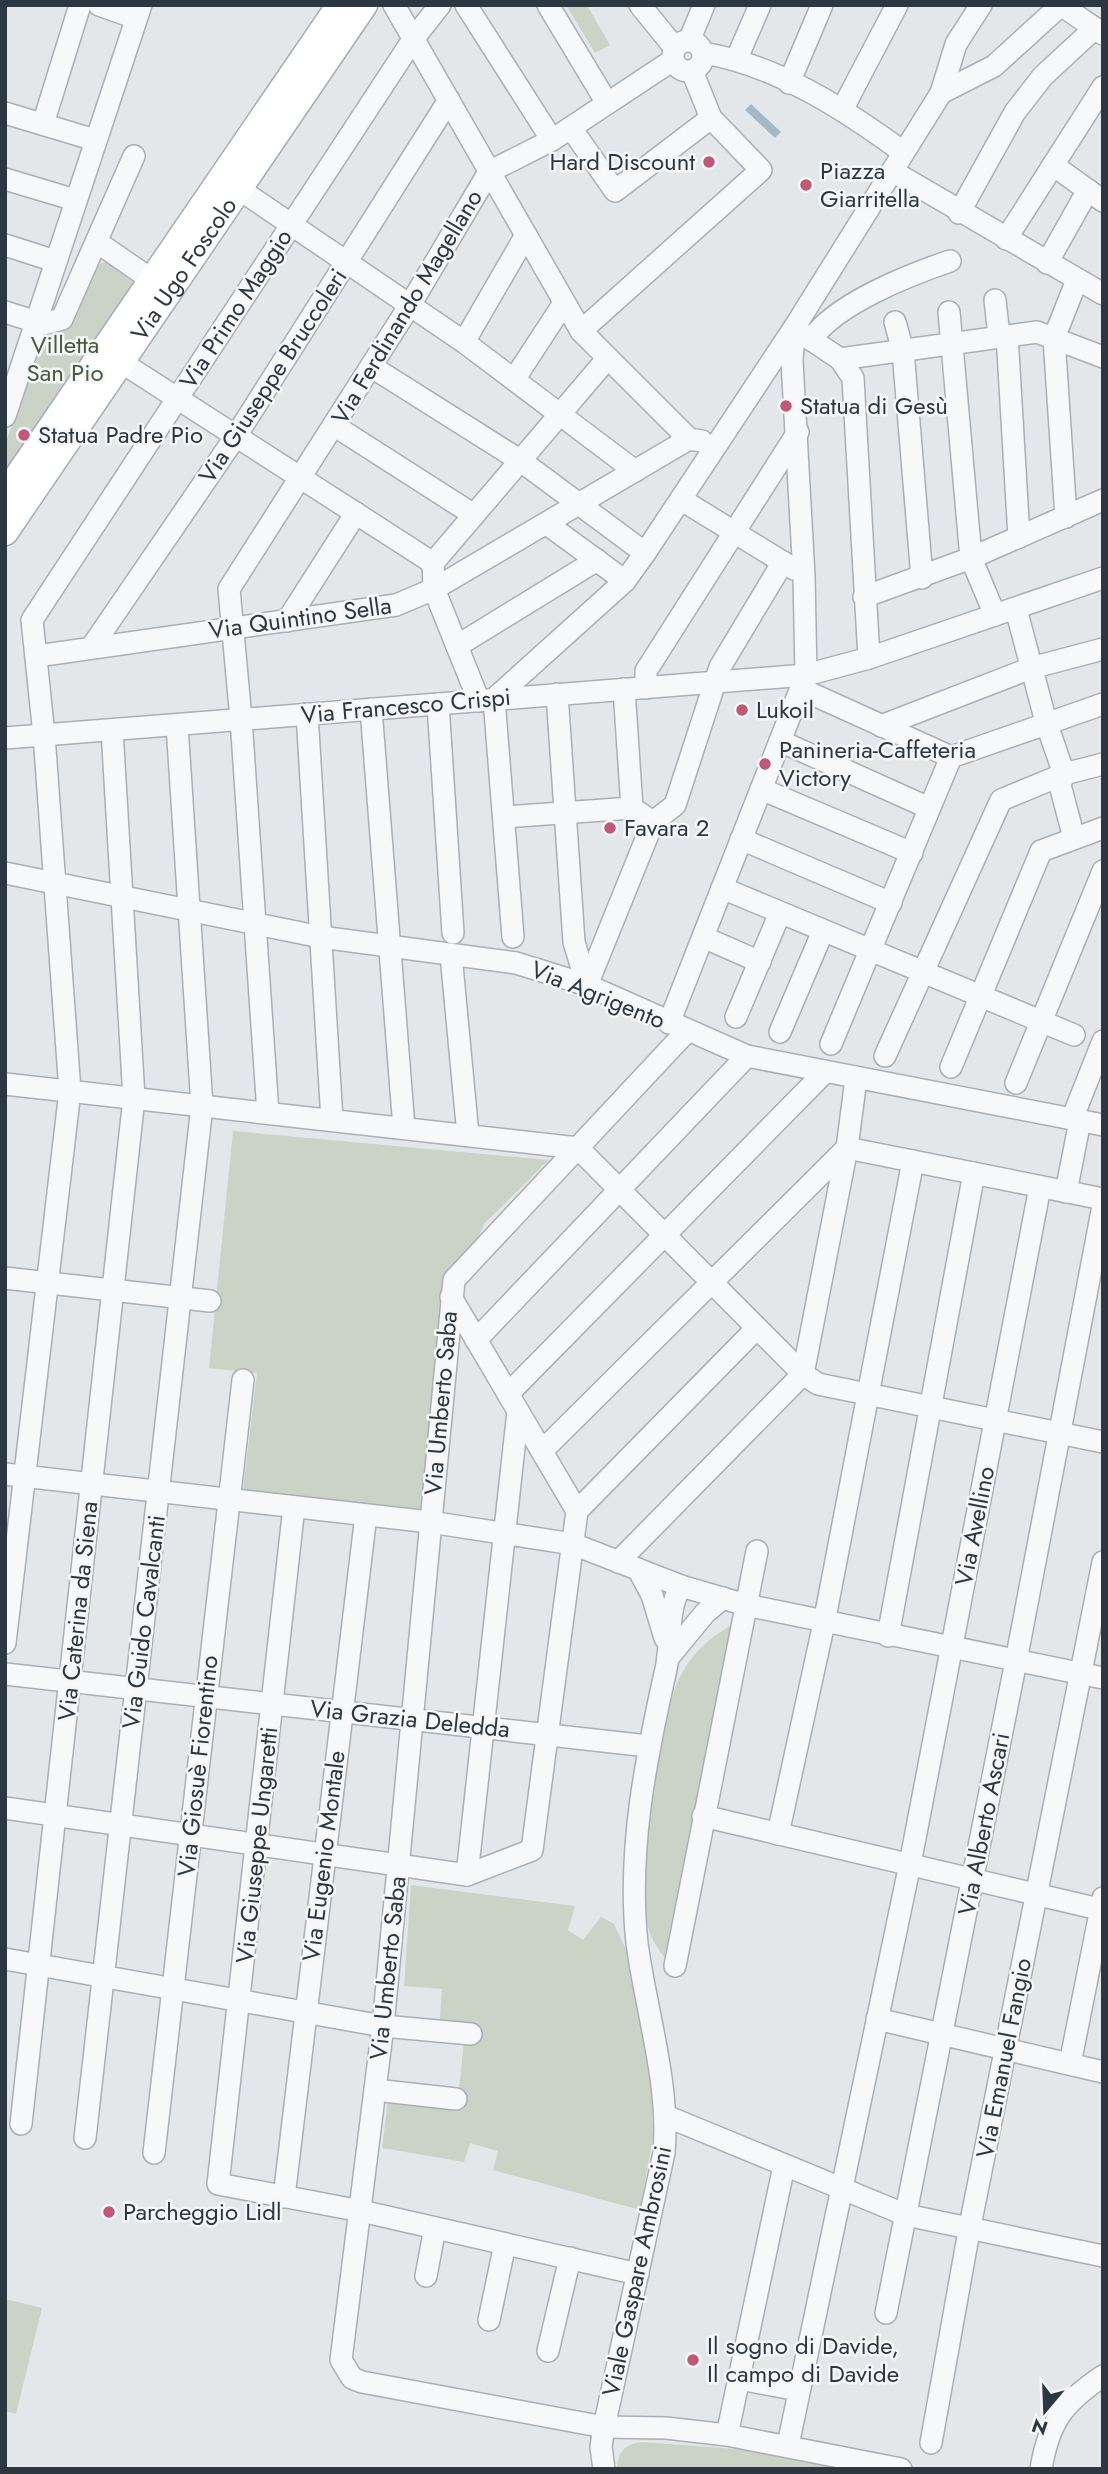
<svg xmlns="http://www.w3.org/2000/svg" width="1108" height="2474" viewBox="0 0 1108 2474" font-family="Jost,sans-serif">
	<rect width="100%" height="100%" fill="#e4e7ea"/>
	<g fill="#cbd3c6">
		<polygon points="566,5 587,5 610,45 595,53"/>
		<polygon points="108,261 148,286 5,495 5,444 46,332 65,329 97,265"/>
		<polygon points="233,1131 549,1160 485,1223 474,1246 443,1288 422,1509 243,1490 257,1373 209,1368"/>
		<path d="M733,1624l-67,335c-10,-12 -16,-22 -19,-37 -11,-49 10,-204 34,-247 13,-24 29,-37 52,-51z"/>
		<polygon points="411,1885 575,1906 568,1930 583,1940 601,1917 614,1924 631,1960 652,2097 653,2138 640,2210 493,2170 498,2151 470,2143 464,2162 382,2148 389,2092 459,2090 464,2041 439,2031 442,1989 404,1986"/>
		<polygon points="5,2299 42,2308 16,2414 5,2411"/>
		<path d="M642,2442l108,8 94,19h-227c1,-17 7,-25 25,-27z"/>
	</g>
	<polygon fill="#a3b9c6" points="751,104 781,132 775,138 745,110"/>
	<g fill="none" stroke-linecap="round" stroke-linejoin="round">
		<defs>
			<g id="minor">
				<polyline points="99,5 136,18"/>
				<polyline points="394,5 581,331 689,439 702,441"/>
				<polyline points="466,5 552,140"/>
				<polyline points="548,5 607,103"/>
				<polyline points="640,5 675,48"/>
				<polyline points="1061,5 1103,34"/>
				<circle cx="688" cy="56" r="15"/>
				<polyline points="689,41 704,5"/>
				<path d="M703,53c74,12 141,56 200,99"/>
				<polyline points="737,58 760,5"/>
				<polyline points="789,83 822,5"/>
				<polyline points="941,93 994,66 1061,5"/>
				<polyline points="843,108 897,5"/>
				<polyline points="5,113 95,140"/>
				<polyline points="43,124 80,5"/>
				<polyline points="571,128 615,191 711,118"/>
				<polyline points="1053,165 1103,201"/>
				<polyline points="892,171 1103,294"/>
				<polyline points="5,179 75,200"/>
				<polyline points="239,189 464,342 635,471"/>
				<polyline points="959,213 1015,112 1043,76 1095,28"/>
				<polyline points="1006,239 1103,87"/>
				<polyline points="97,242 152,280"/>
				<polyline points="5,245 55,261"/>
				<polyline points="1047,263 1088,190"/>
				<polyline points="995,300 999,336"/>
				<polyline points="5,312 43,324 62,319 134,156"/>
				<polyline points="949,312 971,558 995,615"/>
				<polyline points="895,322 903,351 922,578"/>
				<polyline points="794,328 840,359 1037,332 1103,357"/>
				<polyline points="581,331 761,170 711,118 692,71"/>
				<polyline points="1007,335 1019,537"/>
				<path d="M811,340c24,-36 98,-65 139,-79"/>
				<polyline points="464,342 526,235"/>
				<polyline points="840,359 853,378 869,658"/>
				<polyline points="121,362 433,563"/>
				<polyline points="372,367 521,461 645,553"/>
				<polyline points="515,378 564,303"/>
				<polyline points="5,416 141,5"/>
				<polyline points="335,426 474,515"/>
				<polyline points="682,500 794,569"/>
				<polyline points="1066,517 1054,338 1077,280"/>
				<polyline points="547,524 625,581"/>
				<polyline points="864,597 971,558 1103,500"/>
				<polyline points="1016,609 1046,722 1064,774 1060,785 1074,838"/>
				<polyline points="287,621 356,513"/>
				<polyline points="457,646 597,560"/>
				<polyline points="91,648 236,436 449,100"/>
				<polyline points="37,656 396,605 434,589 689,439"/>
				<polyline points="646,688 646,671 798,432"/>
				<polyline points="624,689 632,808"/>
				<polyline points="801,689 951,757"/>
				<polyline points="557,694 574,942 587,985"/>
				<polyline points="479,701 434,589 433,563 607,359"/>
				<polyline points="438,704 453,933"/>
				<polyline points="371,709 404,1128"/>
				<polyline points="307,714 332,1120"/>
				<polyline points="881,726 1031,668 1103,649"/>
				<polyline points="5,738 806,675 869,658 1103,578"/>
				<polyline points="780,741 929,808"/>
				<polyline points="761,789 912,853"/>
				<polyline points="504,817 632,808 653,822"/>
				<polyline points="741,839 891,903"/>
				<polyline points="5,873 321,937 516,963 587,985 747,1056 1103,1125"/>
				<polyline points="722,888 1074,1035"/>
				<polyline points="513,937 494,699 625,581 645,553 794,328 941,93 956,44 981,5"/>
				<polyline points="703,937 760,962"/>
				<polyline points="451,955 468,1135"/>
				<polyline points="587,985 653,822 675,805 720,667 783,562"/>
				<polyline points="736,1017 780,913"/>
				<polyline points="669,1023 806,675 804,576 792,361 794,331"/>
				<polyline points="687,1031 454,1280 383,2026 341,2360 352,2378 362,2382 604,2427 666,2428 727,2435 901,2469"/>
				<polyline points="780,1032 823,931"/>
				<polyline points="831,1044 951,757 1103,704"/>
				<polyline points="885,1056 1001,800 1064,774 1103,764"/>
				<polyline points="951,1067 1041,851 1103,828"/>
				<polyline points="1016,1083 1103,871"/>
				<polyline points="5,1084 578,1148 803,1374 818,1384 1103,1442"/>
				<polyline points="268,1113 241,719 229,589 410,305 489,172 552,140 673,60"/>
				<polyline points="1072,1119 1103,1041"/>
				<polyline points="1066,1192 1080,1121"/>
				<polyline points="5,1278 210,1301"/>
				<polyline points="476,1340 747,1056"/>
				<polyline points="508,1394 824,1073"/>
				<polyline points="542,1451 847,1148 1103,1199"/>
				<polyline points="5,1474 430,1522 573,1544 681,1586 746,1605 1103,1678"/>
				<polyline points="294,1507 218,2184 361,2211 638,2274"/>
				<polyline points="577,1511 757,1328"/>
				<polyline points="618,1562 803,1374 847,1148 856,1079"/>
				<polyline points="638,1569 652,1595 665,1638"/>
				<polyline points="888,1636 974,1173"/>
				<polyline points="5,1643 70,1091 44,735 32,620 414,38 440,5"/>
				<polyline points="668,1658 705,1613 723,1598"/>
				<polyline points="5,1674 648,1746"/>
				<polyline points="5,1808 467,1875 532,1850 577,1511 451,1297"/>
				<polyline points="703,1816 1103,1910"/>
				<polyline points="778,1834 824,1623 913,1161"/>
				<polyline points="467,1875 518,1411"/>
				<polyline points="5,1959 383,2026 471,2034"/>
				<polyline points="675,1966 757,1551"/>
				<polyline points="877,2019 1103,2072"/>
				<polyline points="1070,2064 1103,1898"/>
				<polyline points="375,2090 456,2099"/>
				<polyline points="666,2116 906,2215 1103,2256"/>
				<polyline points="21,2124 134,1098 112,730"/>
				<polyline points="85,2138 202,1106 177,725"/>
				<polyline points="154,2153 243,1380"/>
				<polyline points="284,2197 366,1515"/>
				<polyline points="426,2276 435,2228"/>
				<polyline points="886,2313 1016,1661 1103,1206"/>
				<polyline points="489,2320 505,2244"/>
				<polyline points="548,2351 570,2258"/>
				<polyline points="739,2379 799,2390"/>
				<polyline points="727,2435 784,2166"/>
				<polyline points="931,2443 969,2231 1103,1562"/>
				<polyline points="788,2445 910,1864 1040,1187"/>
				<path d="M604,2469l-3,-22 3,-20 60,-274c6,-70 -18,-141 -27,-210 -10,-92 9,-185 29,-274 6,-26 0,-59 15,-83"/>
				<path d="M1041,2469c8,-48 22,-66 62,-93"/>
			</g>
			<g id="major">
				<polyline points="5,495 340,5"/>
				<path id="s1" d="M5,532l359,-527"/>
			</g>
		</defs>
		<use href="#minor" stroke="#a9afb4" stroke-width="24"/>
		<use href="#major" stroke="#a5adb5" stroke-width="29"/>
		<use href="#minor" stroke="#f6f8f9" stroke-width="21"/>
		<use href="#major" stroke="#fff" stroke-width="26"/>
	</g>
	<g fill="#c05878" stroke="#f4f6f8" stroke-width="2.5">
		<circle cx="709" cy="162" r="7"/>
		<circle cx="806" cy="185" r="7"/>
		<circle cx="786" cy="406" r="7"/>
		<circle cx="24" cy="435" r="7"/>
		<circle cx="742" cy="710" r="7"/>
		<circle cx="765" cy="764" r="7"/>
		<circle cx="610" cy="828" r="7"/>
		<circle cx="109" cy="2212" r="7"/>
		<circle cx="693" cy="2360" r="7"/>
	</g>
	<g text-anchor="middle" stroke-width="5" stroke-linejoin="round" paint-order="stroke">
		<g font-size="24" fill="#2d3741" stroke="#f4f6f8" text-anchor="start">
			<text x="695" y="170" text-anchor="end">Hard Discount</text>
			<text x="820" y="179">Piazza<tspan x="820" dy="28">Giarritella</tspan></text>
			<text x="800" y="414">Statua di Gesù</text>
			<text x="38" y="443">Statua Padre Pio</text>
			<text x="756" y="718">Lukoil</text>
			<text x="779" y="758">Panineria-Caffeteria<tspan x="779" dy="28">Victory</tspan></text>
			<text x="624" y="836">Favara 2</text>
			<text x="123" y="2220">Parcheggio Lidl</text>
			<text x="707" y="2354">Il sogno di Davide,<tspan x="707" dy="28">Il campo di Davide</tspan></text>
		</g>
		<g font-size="24" fill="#2d3741" stroke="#f4f6f8">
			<text dy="8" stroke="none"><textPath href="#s1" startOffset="318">Via Ugo Foscolo</textPath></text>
			<text transform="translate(407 307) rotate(-59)" y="8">Via Ferdinando Magellano</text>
			<text transform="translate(236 309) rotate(-57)" y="8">Via Primo Maggio</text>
			<text transform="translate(273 376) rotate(-57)" y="8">Via Giuseppe Bruccoleri</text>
			<text transform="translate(300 618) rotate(-8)" y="8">Via Quintino Sella</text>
			<text transform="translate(406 706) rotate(-5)" y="8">Via Francesco Crispi</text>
			<text transform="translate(598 995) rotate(22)" y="8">Via Agrigento</text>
			<text transform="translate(441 1403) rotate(-85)" y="8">Via Umberto Saba</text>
			<text transform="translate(975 1526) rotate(-79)" y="8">Via Avellino</text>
			<text transform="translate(78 1611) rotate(-84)" y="8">Via Caterina da Siena</text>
			<text transform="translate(144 1622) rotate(-83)" y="8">Via Guido Cavalcanti</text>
			<text transform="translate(410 1719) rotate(6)" y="8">Via Grazia Deledda</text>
			<text transform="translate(198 1766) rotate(-84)" y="8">Via Giosuè Fiorentino</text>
			<text transform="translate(984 1824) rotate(-79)" y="8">Via Alberto Ascari</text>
			<text transform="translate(257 1845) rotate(-84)" y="8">Via Giuseppe Ungaretti</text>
			<text transform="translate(324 1856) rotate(-83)" y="8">Via Eugenio Montale</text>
			<text transform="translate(388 1968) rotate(-84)" y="8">Via Umberto Saba</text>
			<text transform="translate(1004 2058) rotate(-79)" y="8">Via Emanuel Fangio</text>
			<text transform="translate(637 2271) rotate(-78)" y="8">Viale Gaspare Ambrosini</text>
		</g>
		<g font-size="24" fill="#475b3c" stroke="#f4f6f8">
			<text x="65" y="353">Villetta<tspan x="65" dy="28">San Pio</tspan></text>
		</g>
	</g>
	<rect width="1108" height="2474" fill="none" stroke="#2d3741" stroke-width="14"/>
	<g transform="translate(1045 2411) rotate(199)" stroke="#f4f6f8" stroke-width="5" paint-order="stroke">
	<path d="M0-5L12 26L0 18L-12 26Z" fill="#2d3741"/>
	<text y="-10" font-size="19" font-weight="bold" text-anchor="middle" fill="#2d3741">N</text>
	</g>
</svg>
